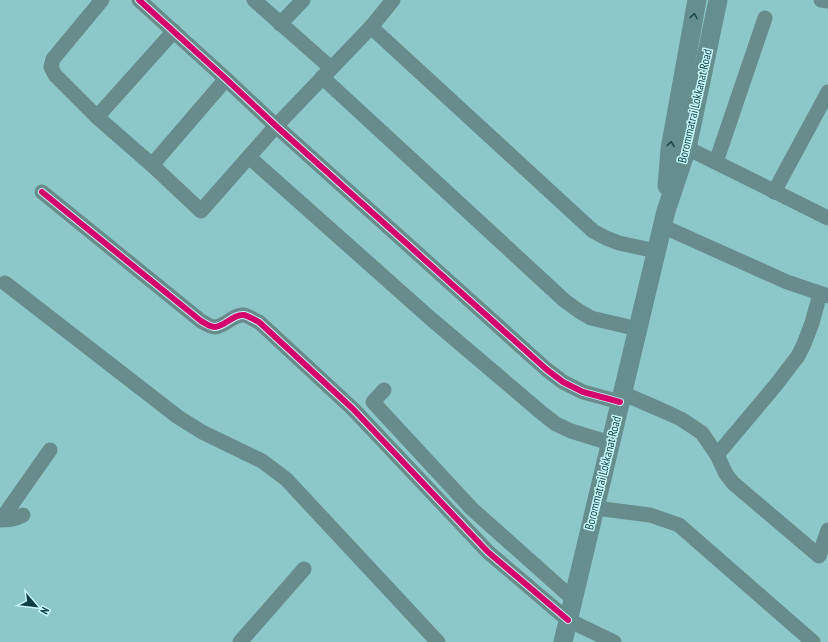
<svg xmlns="http://www.w3.org/2000/svg" width="828" height="642" viewBox="0 0 828 642" font-family="'PT Sans Narrow',sans-serif">
	<rect width="100%" height="100%" fill="#8cc8ca"/>
	<g fill="none" stroke-linecap="round" stroke-linejoin="round">
		<g stroke="#688b8c" stroke-width="15">
			<polyline points="102,0 53,59 51,67 55,75 97,117 152,165 201,211 276,126 371,27 393,0"/>
			<polyline points="139,0 226,79 276,126 546,369 563,382 583,392 620,402"/>
			<polyline points="254,0 331,68"/>
			<polyline points="821,0 828,1"/>
			<polyline points="280,24 303,0"/>
			<polyline points="371,27 593,231 606,238 619,243 656,251"/>
			<polyline points="322,77 565,301 579,311 591,318 638,329"/>
			<polyline points="97,117 174,31"/>
			<polyline points="687,148 828,218"/>
			<polyline points="249,157 430,318 543,414 556,424 571,431 610,443"/>
			<polyline points="716,162 765,18"/>
			<polyline points="152,165 226,79"/>
			<path d="M42,192l159,129c4,2 9,6 14,6 11,-1 18,-13 29,-12 5,1 10,5 15,7l94,87 135,143 80,68 46,22"/>
			<polyline points="774,192 828,92"/>
			<polyline points="662,226 787,282 828,296"/>
			<polyline points="5,283 178,417 202,432 262,461 286,479 438,642"/>
			<polyline points="384,390 373,402 472,509 573,599"/>
			<polyline points="622,393 659,409 681,419 702,433 717,455 726,474 733,483 819,556 828,530"/>
			<polyline points="717,455 775,386 798,356 804,344 812,323 820,294"/>
			<polyline points="595,508 650,515 679,525 813,642"/>
			<path d="M0,519c9,2 15,0 23,-4"/>
			<polyline points="1,520 50,450"/>
			<polyline points="240,642 304,569"/>
		</g>
		<g stroke="#678e8f" stroke-width="19">
			<polyline points="667,186 670,149 697,0"/>
			<polyline points="563,642 666,211 687,148 718,0"/>
		</g>
		<defs>
			<g id="cycleway">
				<polyline points="139,0 226,79 276,126 546,369 563,382 583,392 620,402"/>
				<path d="M42,192l159,129c4,2 9,6 14,6 11,-1 18,-13 29,-12 5,1 10,5 15,7l94,87 135,143 80,68"/>
			</g>
		</defs>
		<use href="#cycleway" stroke="#c6f7f9" stroke-width="8"/>
		<use href="#cycleway" stroke="#d6006c" stroke-width="6"/>
	</g>
	<defs><path id="oneway-chevron" d="M-2-3.5L2.5 0L-2 3.5" fill="none" stroke-width="1.6" stroke-linecap="round" stroke-linejoin="round"/></defs>
	<g stroke="#1a4b4d">
		<use href="#oneway-chevron" transform="translate(694 16) rotate(-80)"/>
		<use href="#oneway-chevron" transform="translate(671 144) rotate(-80)"/>
	</g>
	<g text-anchor="middle" stroke-width="3" stroke-linejoin="round" paint-order="stroke">
		<g font-size="12" fill="#0d3f41" stroke="#c6f7f9">
			<text transform="translate(695 106) rotate(-77)" y="4">Borommatrai Lokkanat Road</text>
			<text transform="translate(603 473) rotate(-76)" y="4">Borommatrai Lokkanat Road</text>
		</g>
	</g>
	<g transform="translate(36 606) rotate(118)" stroke="#c6f7f9" stroke-width="3" paint-order="stroke">
	<path d="M0-3L7 15L0 10L-7 15Z" fill="#0d3f41"/>
	<text y="-6" font-size="11" font-weight="bold" text-anchor="middle" fill="#0d3f41">N</text>
	</g>
</svg>
